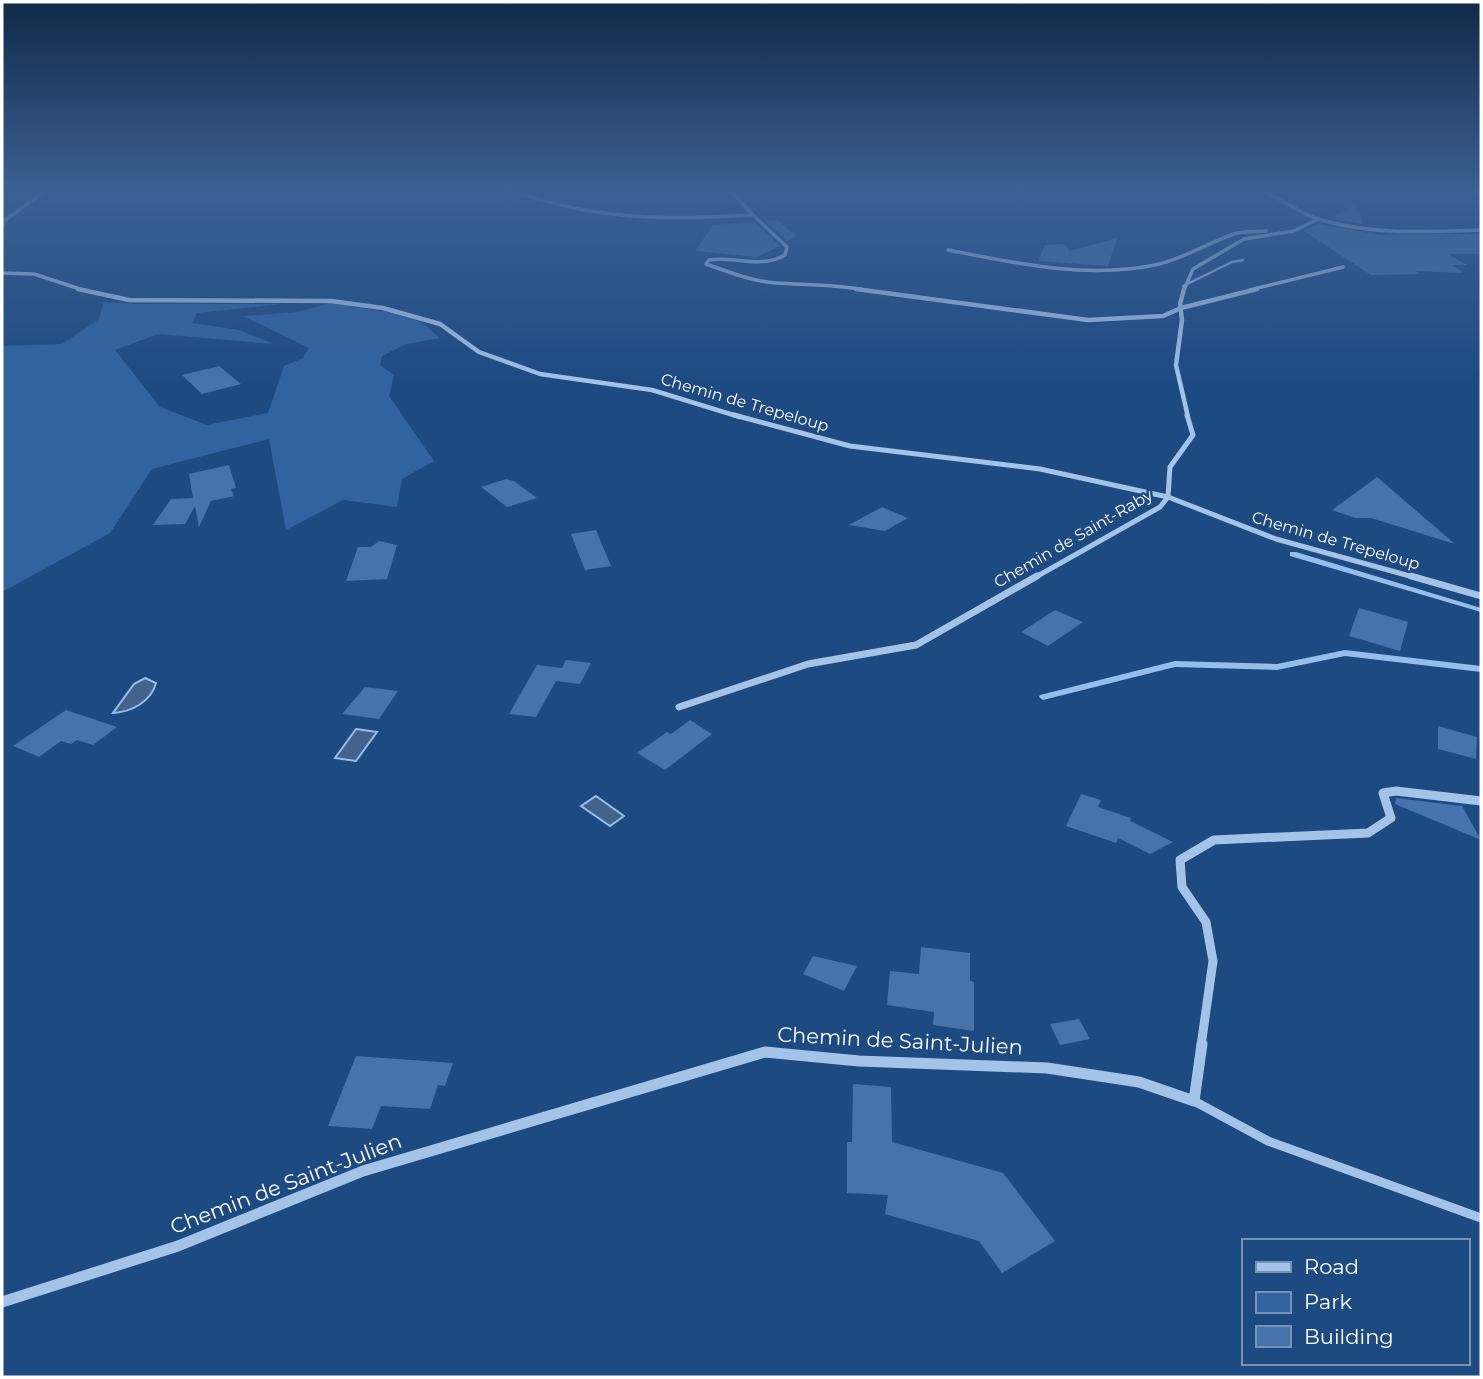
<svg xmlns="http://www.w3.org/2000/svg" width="1483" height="1379" viewBox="0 0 1483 1379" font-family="Montserrat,sans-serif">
	<rect width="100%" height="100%" fill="#1e4a82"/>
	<polygon fill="#3163a1" points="103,302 140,304 282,304 197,313 192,323 239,330 274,344 158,334 115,350 160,407 207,425 268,413 284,366 303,358 309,348 243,316 298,312 330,303 392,313 421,322 440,338 406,344 382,356 380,365 394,375 389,396 434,461 402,479 397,507 343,500 286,530 269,439 152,469 110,533 2,592 2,346 62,344 99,319"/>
	<g fill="#42638c" stroke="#97beeb" stroke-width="2">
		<path d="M145,678l11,5c-5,19 -25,29 -43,30l21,-29z"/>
		<polygon points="356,729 377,732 356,761 335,758"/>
		<polygon points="596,796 624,816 610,826 581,806"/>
	</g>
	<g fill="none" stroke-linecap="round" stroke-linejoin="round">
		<g fill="#97beeb" fill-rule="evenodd">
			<polygon points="1290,552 1296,552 1481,608 1481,612 1290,556"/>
			<polygon points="1345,650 1481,666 1481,672 1345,656 1277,670 1175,667 1043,700 1039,697 1040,695 1175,661 1277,664"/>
		</g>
	</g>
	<g fill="#4673ab">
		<polygon points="1357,204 1363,224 1329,218"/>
		<polygon points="778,220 782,224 797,236 787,241 766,221"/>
		<polygon points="754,222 780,246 757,257 695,251 713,225"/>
		<polygon points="1318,224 1380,235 1481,234 1481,254 1448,254 1467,265 1453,265 1463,273 1416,271 1420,274 1371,275 1304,231"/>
		<polygon points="1117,238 1108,266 1038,261 1045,245 1064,244 1070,251"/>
		<polygon points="219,366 241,384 202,394 182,375"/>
		<polygon points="229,465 236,488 231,489 234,496 211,501 199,527 195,506 185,524 153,525 171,499 193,498 189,474"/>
		<polygon points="1377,477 1455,544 1371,518 1355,518 1332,510"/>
		<polygon points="506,479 514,481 537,498 507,507 481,487"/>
		<polygon points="882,507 908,518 885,531 849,525"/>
		<polygon points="596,530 611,566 585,570 571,534"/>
		<polygon points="379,541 397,545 387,579 346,581 358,547 371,547"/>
		<polygon points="1359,608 1408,622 1400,651 1349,636"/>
		<polygon points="1055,610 1083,622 1048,646 1021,632"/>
		<polygon points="566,660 591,663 580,684 556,681 536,717 509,714 537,665 562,668"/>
		<polygon points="365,687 398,691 379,719 342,714"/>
		<polygon points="66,710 117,727 93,745 77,740 71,744 61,741 39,757 13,746"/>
		<polygon points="690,720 712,734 665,770 637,753 667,732 671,734"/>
		<polygon points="1438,726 1477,737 1476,759 1438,749"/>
		<polygon points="1081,794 1101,800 1098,807 1131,818 1130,821 1173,842 1150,854 1118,838 1116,843 1066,826"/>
		<polygon points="1396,798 1462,806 1481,840 1395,804"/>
		<polygon points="921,947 970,953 970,981 974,982 974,1031 933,1025 934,1012 887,1005 890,971 919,974"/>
		<polygon points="813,956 857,966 844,991 803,974"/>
		<polygon points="1079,1019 1090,1039 1060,1045 1050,1024"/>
		<polygon points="356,1056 453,1063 445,1086 438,1085 430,1109 381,1106 372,1129 328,1126"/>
		<polygon points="853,1084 891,1087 892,1142 1003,1173 1055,1241 1002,1273 979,1241 885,1214 888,1195 847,1193 847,1142 852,1142"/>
	</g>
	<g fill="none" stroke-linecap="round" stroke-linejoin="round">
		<polyline stroke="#a3c3e9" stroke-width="2.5" points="1183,286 1232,262 1243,260"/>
		<polyline stroke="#a3c3e9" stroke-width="9" points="1194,1101 1268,1141 1481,1218"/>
		<g stroke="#a3c3e9" stroke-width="3.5">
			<path d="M505,190c28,7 56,17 85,21 54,9 109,7 163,4l34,32 -2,8c-23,14 -51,1 -76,5l-3,4c23,8 45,17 70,19 30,2 58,1 88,7"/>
			<polyline points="730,190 753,215"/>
			<path d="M1258,190c23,6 40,24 63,30 51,15 107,12 160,10"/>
			<polyline points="1471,190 1481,196"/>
			<polyline points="2,226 5,220 47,190"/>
			<path d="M948,250c66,13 139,29 207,15 29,-6 52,-22 79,-31 10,-3 22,-2 32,-3"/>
			<polyline points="2,273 34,274 83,290"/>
			<polyline points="1184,290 1193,269 1244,239 1294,231 1318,219"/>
			<polyline points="1250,290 1343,267"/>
		</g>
		<g stroke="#a3c3e9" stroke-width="4.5">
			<polyline points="78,289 129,300 331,301 383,308 440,324 479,352 540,374 652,390 740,417"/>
			<polyline points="856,289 1088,320 1163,316 1181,308 1257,289"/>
			<polyline points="1184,289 1180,304 1182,320 1176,365 1188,417"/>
		</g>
		<g stroke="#a3c3e9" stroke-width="5">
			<polyline points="734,415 850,446 1040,469 1168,497 1276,539 1417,578"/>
			<polyline points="1034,578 1160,507 1168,497 1170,467 1193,435 1187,415"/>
		</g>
		<g stroke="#a3c3e9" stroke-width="7">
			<polyline points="1411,576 1481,596"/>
			<polyline points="679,707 808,664 916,645 1037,576"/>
		</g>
		<polyline stroke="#a3c3e9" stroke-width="9" points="1201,1046 1213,961 1206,922 1182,887 1180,860 1214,840 1368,833 1391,818 1383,793 1396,791 1481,801"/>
		<polyline stroke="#a3c3e9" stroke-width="11" points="2,1302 178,1246 363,1171 765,1052 859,1061 1047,1068 1139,1082 1194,1101 1202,1044"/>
	</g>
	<linearGradient id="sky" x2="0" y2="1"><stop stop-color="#102948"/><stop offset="0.5" stop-color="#3b6092"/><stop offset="1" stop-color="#3b6092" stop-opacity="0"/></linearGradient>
	<rect width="1483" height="383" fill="url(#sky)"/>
	<g text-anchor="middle" stroke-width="5" stroke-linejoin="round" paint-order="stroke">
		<g font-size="16" fill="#fff" stroke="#1e4a82">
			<text transform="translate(745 402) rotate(16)" y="6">Chemin de Trepeloup</text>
			<text transform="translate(1073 538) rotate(-30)" y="6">Chemin de Saint-Raby</text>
			<text transform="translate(1336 540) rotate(16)" y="6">Chemin de Trepeloup</text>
		</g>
		<g font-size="21" fill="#fff" stroke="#1e4a82">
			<text transform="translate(900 1041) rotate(3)" y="7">Chemin de Saint-Julien</text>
			<text transform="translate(286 1184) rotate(-21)" y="7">Chemin de Saint-Julien</text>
		</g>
	</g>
	<rect width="1483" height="1379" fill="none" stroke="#ffffff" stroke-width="7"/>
	<rect x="1242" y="1239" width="228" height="126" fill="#1e4a82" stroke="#7892b4" stroke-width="2"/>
	<rect x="1256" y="1262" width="35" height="10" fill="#a3c3e9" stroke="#7892b4" stroke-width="2"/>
	<text x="1304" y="1274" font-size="21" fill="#ffffff">Road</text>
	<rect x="1256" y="1292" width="35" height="21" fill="#3163a1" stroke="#7892b4" stroke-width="2"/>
	<text x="1304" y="1309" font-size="21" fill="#ffffff">Park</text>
	<rect x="1256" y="1326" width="35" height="21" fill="#4673ab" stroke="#7892b4" stroke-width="2"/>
	<text x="1304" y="1344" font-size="21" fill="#ffffff">Building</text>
</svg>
